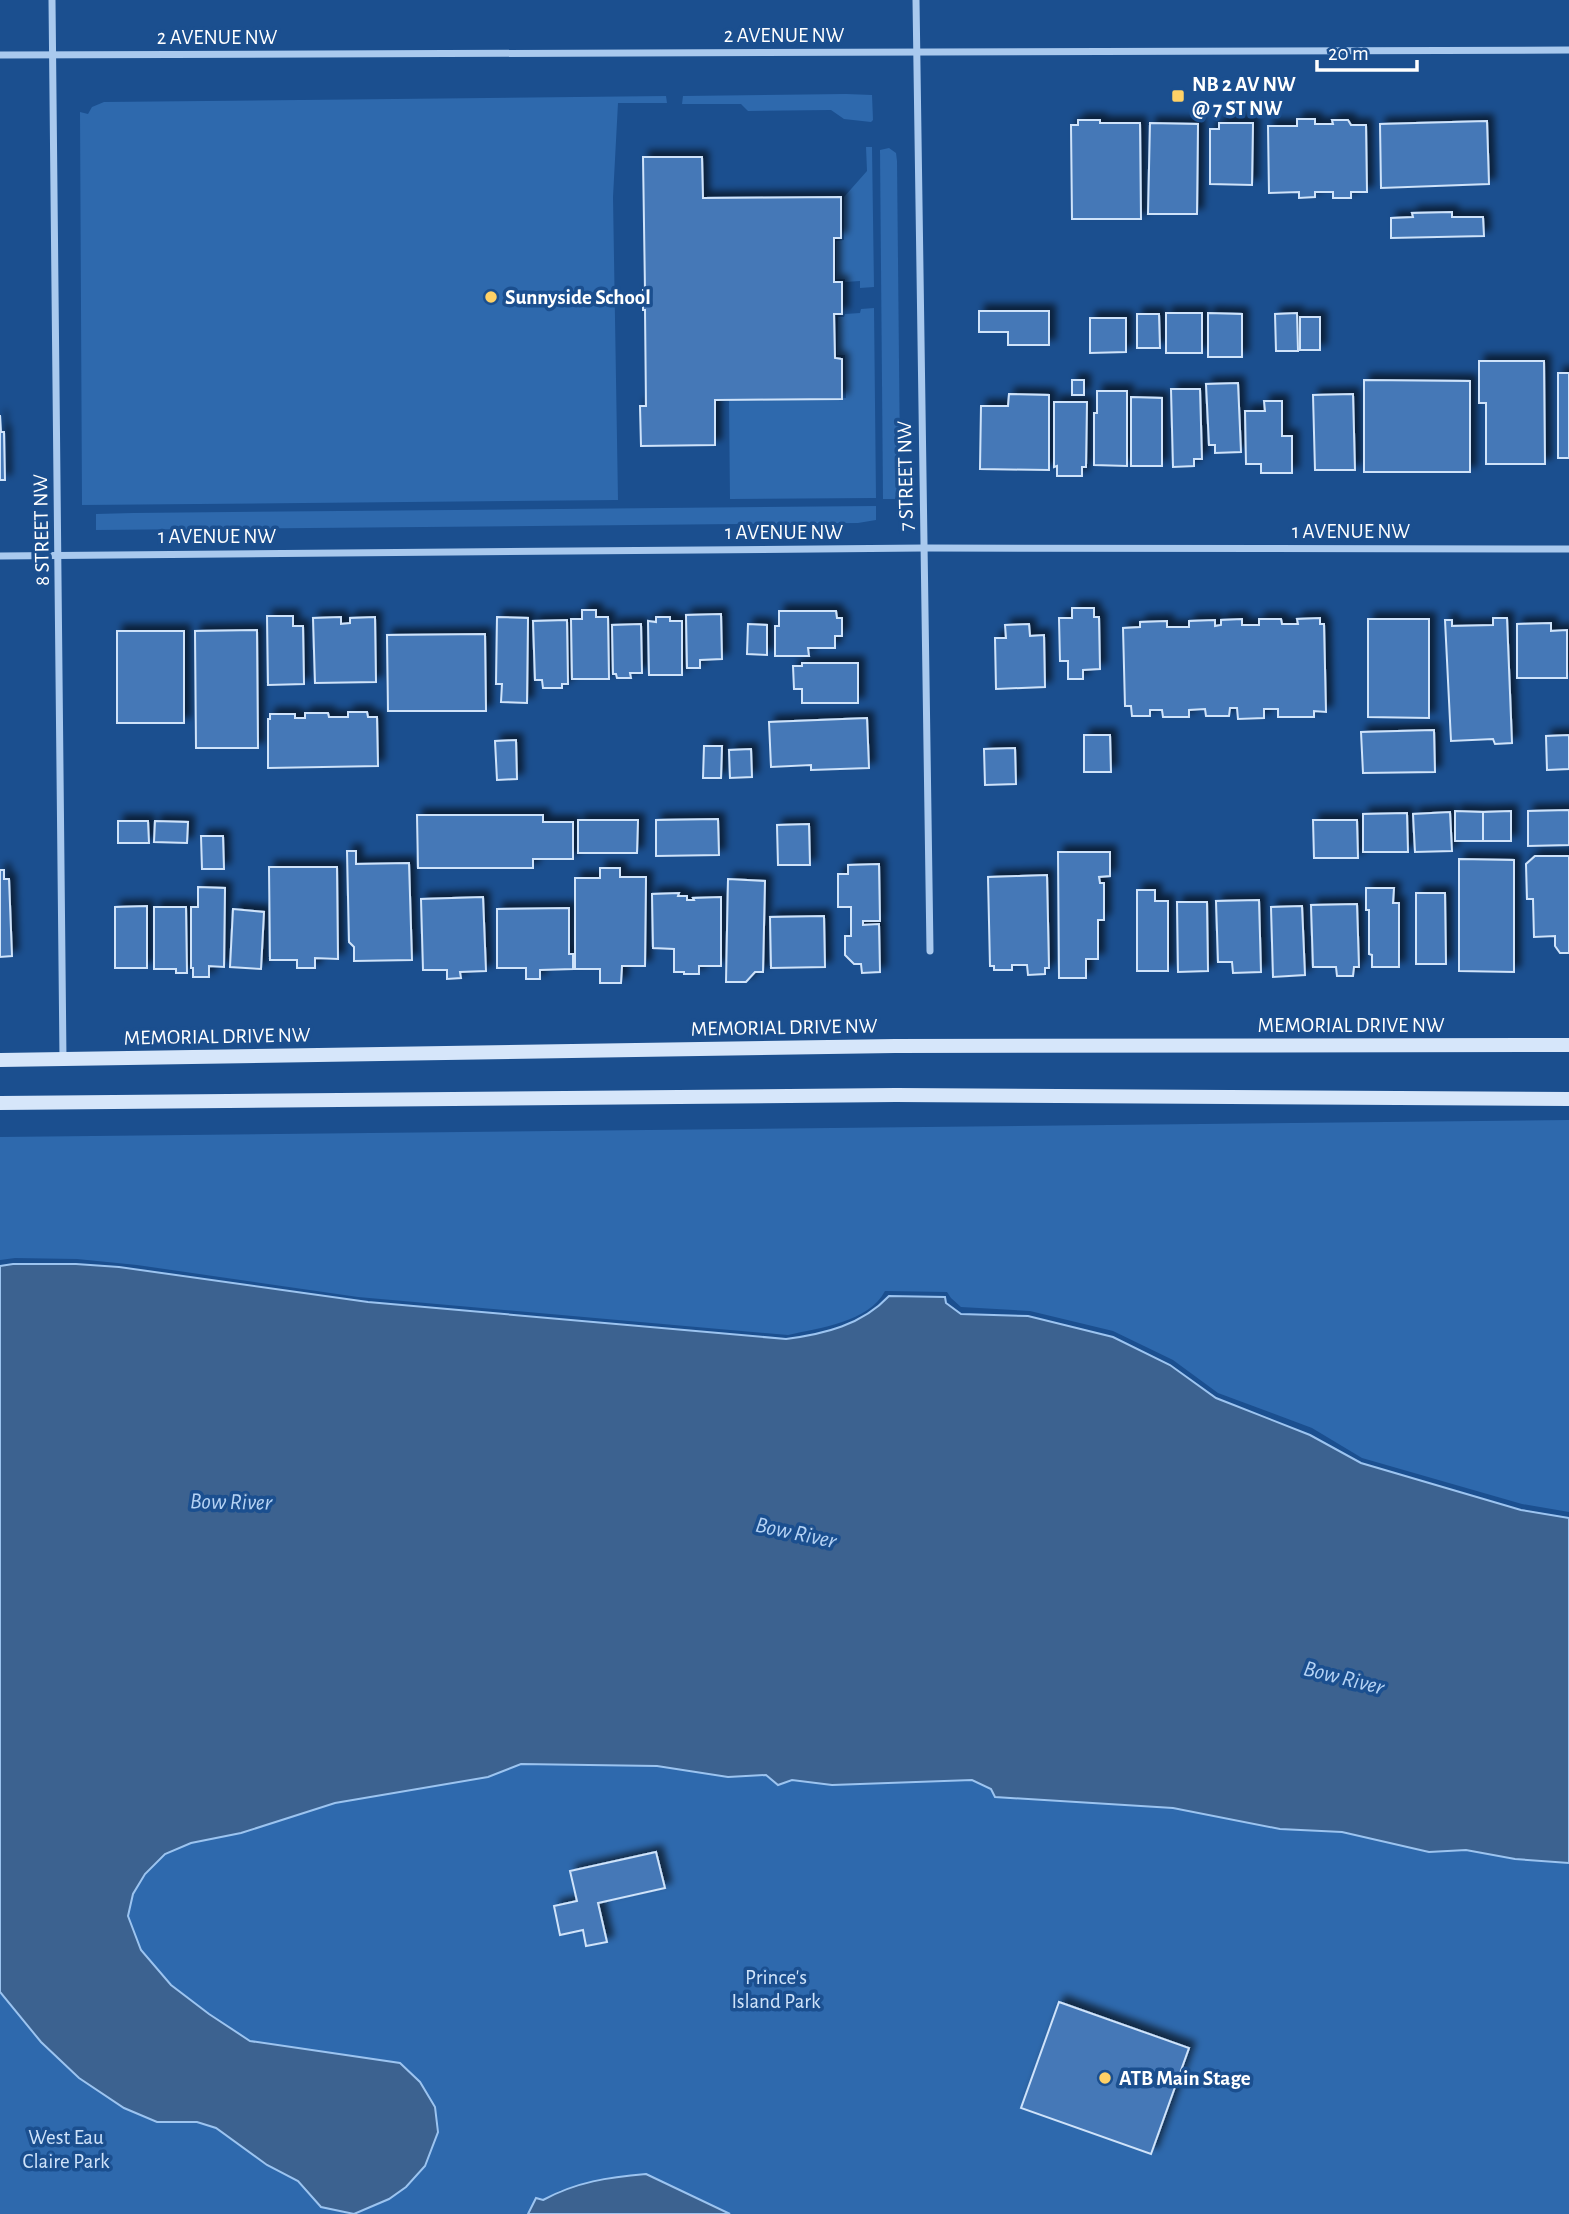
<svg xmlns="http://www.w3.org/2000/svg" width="1569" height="2214" viewBox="0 0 1569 2214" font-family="'Alegreya Sans',sans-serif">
	<defs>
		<filter id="shadow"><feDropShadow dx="6" dy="-6" stdDeviation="3.5" flood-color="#0009"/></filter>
	</defs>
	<rect width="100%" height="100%" fill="#1b4f8f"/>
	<g fill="#2e69ad">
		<polygon points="846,94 872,95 873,120 871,122 844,119 831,110 748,111 741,104 682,104 683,96"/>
		<polygon points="666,96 667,103 618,103 613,197 618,500 82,505 80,112 88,114 92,107 104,102"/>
		<polygon points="866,147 872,147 874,287 860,288 860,281 845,282 845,279 836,279 836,241 844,240 844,197 867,171"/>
		<polygon points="889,148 896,153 897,161 900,461 899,486 895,499 883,499 880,150"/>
		<polygon points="874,308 876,498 730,499 729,400 846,398 845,355 837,355 838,317 844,317 845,314 860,313 861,309"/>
		<polygon points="876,506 876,520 858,523 96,530 96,514 133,513"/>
		<path d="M1569,1120v392l-47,-8 -160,-46 -50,-30 -94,-35 -45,-33 -60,-29 -83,-20 -69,-4 -10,-9 -4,-6 -62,-1c-16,31 -66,37 -97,44l-430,-38 -221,-32 -60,-6 -62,-1 -15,2v-123z"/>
		<path d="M525,1754l448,16 596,82v362h-862l-146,-24 -18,10 -7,-2 -8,16h-174c47,-19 69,-32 84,-82l-202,-85 -60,-44 -55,-71 9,-56 38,-36z"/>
		<polygon points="0,1992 41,2042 79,2078 157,2122 197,2122 216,2128 267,2165 298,2181 321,2207 350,2214 0,2214"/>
	</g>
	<g fill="#3c6290" stroke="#9cc4f0" stroke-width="2">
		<path d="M13,1264h63l43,3 249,35 418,37c38,-5 76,-14 103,-43l56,1 1,6 15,11 67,2 85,21 57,28 46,33 94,37 51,28 160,47 48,8v345l-54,-4 -49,-9 -37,2 -87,-20 -62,-3 -107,-21 -178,-11 -4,-8 -19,-9 -140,5 -40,-5 -14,5 -12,-10 -38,2 -71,-11 -136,-2 -33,13 -153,26 -94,30 -50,10 -26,11 -20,20 -12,20 -5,22 13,34 30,35 38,29 41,27 150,22 20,19 15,25 3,25 -13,34 -19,21 -17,12 -35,15 -33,-7 -23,-26 -31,-16 -51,-37 -19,-6h-40l-33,-14 -45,-30 -38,-36 -41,-50v-726z"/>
		<path d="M646,2174l84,40h-202l8,-16 7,2c33,-18 66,-23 103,-26z"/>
	</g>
	<g fill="#4478b7" stroke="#cfe3fa" stroke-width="2" filter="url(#shadow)">
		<polygon points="1297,119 1315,119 1315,124 1333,124 1332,120 1348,120 1351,125 1366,125 1367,192 1351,192 1351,198 1333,198 1333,192 1315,192 1315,197 1299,198 1299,192 1269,193 1268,126 1297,126"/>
		<polygon points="1078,120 1100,120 1100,123 1140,123 1141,219 1072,219 1071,125 1078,125"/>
		<polygon points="1487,121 1489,184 1381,188 1380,124"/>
		<polygon points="1150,123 1198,124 1197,214 1148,214"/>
		<polygon points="1219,123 1253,123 1252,185 1210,184 1210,129 1219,129"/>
		<polygon points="643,157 702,157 703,198 841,197 841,238 834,238 834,282 842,282 842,314 834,314 835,358 842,359 842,399 715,400 715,445 641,446 640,406 646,406 645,310 643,310 643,290 645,290"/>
		<polygon points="1452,212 1452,217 1483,217 1484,236 1391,238 1391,218 1413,217 1412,213"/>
		<polygon points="979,311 1049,311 1049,345 1008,345 1008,332 979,332"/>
		<rect x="1166" y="313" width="36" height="40"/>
		<polygon points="1208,313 1242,314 1242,357 1208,357"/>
		<polygon points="1297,313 1298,351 1276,351 1275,314"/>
		<polygon points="1137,314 1159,314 1160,348 1137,348"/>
		<rect x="1300" y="317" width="20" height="33"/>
		<polygon points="1090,318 1126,318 1126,352 1090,353"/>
		<polygon points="1479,361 1544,361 1545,464 1486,464 1486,403 1479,403"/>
		<rect x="1558" y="373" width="11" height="85"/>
		<rect x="1072" y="380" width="12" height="15"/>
		<polygon points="1364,380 1470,381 1470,472 1364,472"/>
		<polygon points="1238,383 1241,452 1215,453 1215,445 1209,445 1206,384"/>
		<polygon points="1171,389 1200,389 1202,459 1194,459 1194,466 1173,467"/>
		<polygon points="1097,391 1127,391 1127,466 1094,465 1094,413 1097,413"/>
		<polygon points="1009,394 1049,395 1049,470 980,469 981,406 1008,406"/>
		<polygon points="1353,394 1355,470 1315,470 1313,395"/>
		<polygon points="1131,397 1162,398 1162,466 1131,466"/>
		<polygon points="1264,401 1282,401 1282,436 1292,436 1292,473 1261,473 1261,464 1246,464 1245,411 1265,411"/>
		<polygon points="1054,402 1087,402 1086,467 1082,467 1082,476 1057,476 1057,466 1054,467"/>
		<polygon points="0,415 1,432 4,432 5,480 0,480"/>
		<polygon points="1072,608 1094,608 1094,617 1099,617 1100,669 1083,670 1083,679 1068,679 1068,661 1060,661 1059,618 1072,618"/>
		<polygon points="582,610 596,610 596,617 608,617 609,679 572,679 571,619 582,619"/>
		<polygon points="779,611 836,611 837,618 842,618 842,636 835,636 835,648 808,648 809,656 775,656 775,626 779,626"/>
		<polygon points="721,614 722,659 700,660 700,668 687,668 686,615"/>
		<polygon points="267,616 293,616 293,626 303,626 304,684 268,685"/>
		<polygon points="341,617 341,624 350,623 350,618 375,617 376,682 315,683 313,618"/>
		<polygon points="497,617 528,618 527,703 501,702 502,684 496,684"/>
		<polygon points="656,617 670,617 670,621 682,621 682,675 649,675 648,621 656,622"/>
		<polygon points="1320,618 1320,624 1324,624 1326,712 1314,711 1314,717 1278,717 1278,709 1264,709 1264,718 1238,719 1237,708 1230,708 1229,716 1206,716 1205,709 1189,710 1189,717 1163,717 1162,710 1150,710 1150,716 1132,716 1131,706 1125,706 1123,628 1140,627 1140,622 1167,621 1167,627 1189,627 1189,621 1215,620 1215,626 1221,625 1221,620 1242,619 1242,625 1259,625 1259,619 1281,619 1282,624 1298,624 1297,619"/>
		<polygon points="1493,618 1507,618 1512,743 1495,744 1493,739 1451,741 1445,620 1452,620 1452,626 1493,625"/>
		<polygon points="1368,619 1429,619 1429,718 1368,717"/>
		<polygon points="567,620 568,684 562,684 562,688 543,688 542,680 535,680 533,621"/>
		<polygon points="1551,623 1551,631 1567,630 1567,678 1517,678 1517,624"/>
		<polygon points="641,624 642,673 630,673 631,678 617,678 616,674 613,674 612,625"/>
		<polygon points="748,624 767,625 767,655 747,654"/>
		<polygon points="1029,624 1030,636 1044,635 1045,687 996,689 995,638 1006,638 1005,625"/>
		<polygon points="257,630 258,748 196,748 195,631"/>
		<rect x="117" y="631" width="67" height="92"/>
		<polygon points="485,634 486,711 388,711 387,635"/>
		<polygon points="802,663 858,663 858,703 802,703 802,689 794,689 793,666 802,666"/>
		<polygon points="348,712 367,712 368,717 377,717 378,766 268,768 268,719 270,719 270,714 295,714 295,718 305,718 305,713 328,713 329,717 348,717"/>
		<polygon points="867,718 869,768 811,770 811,765 771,767 769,722"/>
		<polygon points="1434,730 1435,772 1363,773 1361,732"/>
		<polygon points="1084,735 1110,735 1111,772 1084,772"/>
		<polygon points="1569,735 1569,769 1547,770 1546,736"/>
		<polygon points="516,740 517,779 497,780 495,741"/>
		<polygon points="704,746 722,746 721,778 703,778"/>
		<polygon points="1015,748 1016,784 985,785 984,749"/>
		<polygon points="751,749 752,777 730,778 729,750"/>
		<polygon points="1569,810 1569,845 1528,846 1528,811"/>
		<polygon points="1455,811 1483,812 1483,841 1455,841"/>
		<polygon points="1511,811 1511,841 1483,841 1483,812"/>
		<polygon points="1450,812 1452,851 1415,852 1413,814"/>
		<polygon points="1407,813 1408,852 1363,852 1363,814"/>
		<polygon points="417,815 543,815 543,822 573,822 573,859 533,859 533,868 418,868"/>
		<polygon points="718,819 719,855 656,856 656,820"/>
		<polygon points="578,820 638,820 637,853 578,853"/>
		<polygon points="1313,820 1357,820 1358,858 1314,858"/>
		<polygon points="118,821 148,821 149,843 118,843"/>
		<polygon points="155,821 188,822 187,843 154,842"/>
		<polygon points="809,824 810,865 778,865 777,825"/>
		<polygon points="201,836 223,836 224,869 202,869"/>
		<polygon points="347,851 356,851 356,864 409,863 412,960 354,961 354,947 349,942"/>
		<polygon points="1058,852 1110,852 1110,876 1099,877 1100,883 1104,883 1104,920 1098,920 1098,959 1086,959 1086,978 1059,978"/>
		<polygon points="1535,856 1569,856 1569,953 1560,953 1555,946 1555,936 1534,937 1533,899 1527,899 1526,864"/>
		<polygon points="1459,859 1514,860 1514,972 1459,971"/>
		<polygon points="879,864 880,921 863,921 863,925 879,924 880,972 862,973 861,964 854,964 845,955 845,936 851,936 851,907 838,907 838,874 848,874 848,865"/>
		<polygon points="269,867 337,867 338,959 315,958 315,968 297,968 297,960 270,960"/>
		<polygon points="600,868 620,868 620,877 646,877 645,966 622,966 621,983 600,983 600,969 575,969 575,878 600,878"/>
		<polygon points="0,870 4,870 4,879 9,879 12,956 0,957"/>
		<polygon points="1047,875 1049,968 1045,968 1045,974 1028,975 1027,965 1012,965 1012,970 994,970 994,966 990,966 988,877"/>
		<polygon points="728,879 765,881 763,972 755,972 746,982 726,982"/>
		<polygon points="198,887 225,888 224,967 209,966 209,977 193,977 193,968 191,968 191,907 198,907"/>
		<polygon points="1366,888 1394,888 1393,903 1399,903 1399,967 1372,967 1372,955 1369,954 1369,910 1366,910"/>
		<polygon points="1137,890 1155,890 1155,901 1168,901 1168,971 1137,971"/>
		<polygon points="679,893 678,896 687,896 687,900 694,900 693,898 721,897 721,966 699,966 699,974 684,974 684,972 674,972 674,949 653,948 652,894"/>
		<polygon points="1416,893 1445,893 1446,964 1416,964"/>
		<polygon points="483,897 486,971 460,972 461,978 447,979 447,970 423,970 421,899"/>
		<polygon points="1259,900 1261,972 1233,973 1232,962 1218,962 1216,901"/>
		<polygon points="1177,902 1207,902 1208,971 1178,972"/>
		<polygon points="1357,904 1359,967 1354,967 1353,976 1337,976 1336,967 1313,967 1311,905"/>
		<polygon points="147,906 147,968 115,968 115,907"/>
		<polygon points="1302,906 1305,975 1273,977 1271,907"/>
		<polygon points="154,907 186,907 187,973 176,973 176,969 154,969"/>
		<polygon points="569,908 569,954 573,954 573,969 540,970 540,979 526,979 526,968 497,968 497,909"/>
		<polygon points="233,909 264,912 261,969 230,967"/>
		<polygon points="824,916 825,967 771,968 770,917"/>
		<polygon points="656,1852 665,1888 598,1903 607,1942 586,1946 583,1930 560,1935 554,1906 577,1901 570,1871"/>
		<polygon points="1059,2002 1189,2048 1151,2154 1021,2108"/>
	</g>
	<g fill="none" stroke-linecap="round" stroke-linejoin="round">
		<g stroke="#a9c9ee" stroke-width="7">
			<polyline points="52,0 63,1060"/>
			<polyline points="916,0 930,951"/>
			<polyline points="0,55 1569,50"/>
			<polyline points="0,556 924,548 1569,549"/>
		</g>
		<g stroke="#d6e6fa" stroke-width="14">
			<polyline points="0,1060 895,1046 1569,1045"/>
			<polyline points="0,1103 896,1095 1569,1099"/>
		</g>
	</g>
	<g fill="#ffd166" stroke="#1b4f8f" stroke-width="2.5">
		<rect x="1171" y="89" width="14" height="14" rx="3.5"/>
		<circle cx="491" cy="297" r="7"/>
		<circle cx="1105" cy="2078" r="7"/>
	</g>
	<g text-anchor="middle" stroke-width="7" stroke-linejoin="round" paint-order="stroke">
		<g font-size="21" fill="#fff" stroke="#1b4f8f">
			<text x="784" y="42">2 AVENUE NW</text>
			<text x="217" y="44">2 AVENUE NW</text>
			<text transform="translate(905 476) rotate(-91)" y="7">7 STREET NW</text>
			<text transform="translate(41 530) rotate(-91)" y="7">8 STREET NW</text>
			<text x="1351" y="538">1 AVENUE NW</text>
			<text x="784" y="539">1 AVENUE NW</text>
			<text x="217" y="543">1 AVENUE NW</text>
			<text x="1351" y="1032">MEMORIAL DRIVE NW</text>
			<text transform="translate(784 1027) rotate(-1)" y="7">MEMORIAL DRIVE NW</text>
			<text transform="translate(217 1036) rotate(-1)" y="7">MEMORIAL DRIVE NW</text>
		</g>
		<g font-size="21" font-weight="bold" fill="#fff" stroke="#1b4f8f" text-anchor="start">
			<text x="1192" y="91">NB 2 AV NW<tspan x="1192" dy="24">@ 7 ST NW</tspan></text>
			<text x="505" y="304">Sunnyside School</text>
			<text x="1119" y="2085">ATB Main Stage</text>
		</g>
		<g font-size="21" fill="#cfe3fa" stroke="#1b4f8f">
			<text x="776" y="1984">Prince's<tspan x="776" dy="24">Island Park</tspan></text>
			<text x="66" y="2144">West Eau<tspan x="66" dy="24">Claire Park</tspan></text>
		</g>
		<g font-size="23" font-style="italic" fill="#b5d3f5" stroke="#1b4f8f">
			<text transform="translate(231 1501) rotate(1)" y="8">Bow River</text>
			<text transform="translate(796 1532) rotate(12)" y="8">Bow River</text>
			<text transform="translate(1344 1677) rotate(14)" y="8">Bow River</text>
		</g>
	</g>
	<path d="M1317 60v10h100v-10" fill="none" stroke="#ffffff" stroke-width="3.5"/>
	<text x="1328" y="60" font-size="21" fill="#ffffff" stroke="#1b4f8f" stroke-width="5" paint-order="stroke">20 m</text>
</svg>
